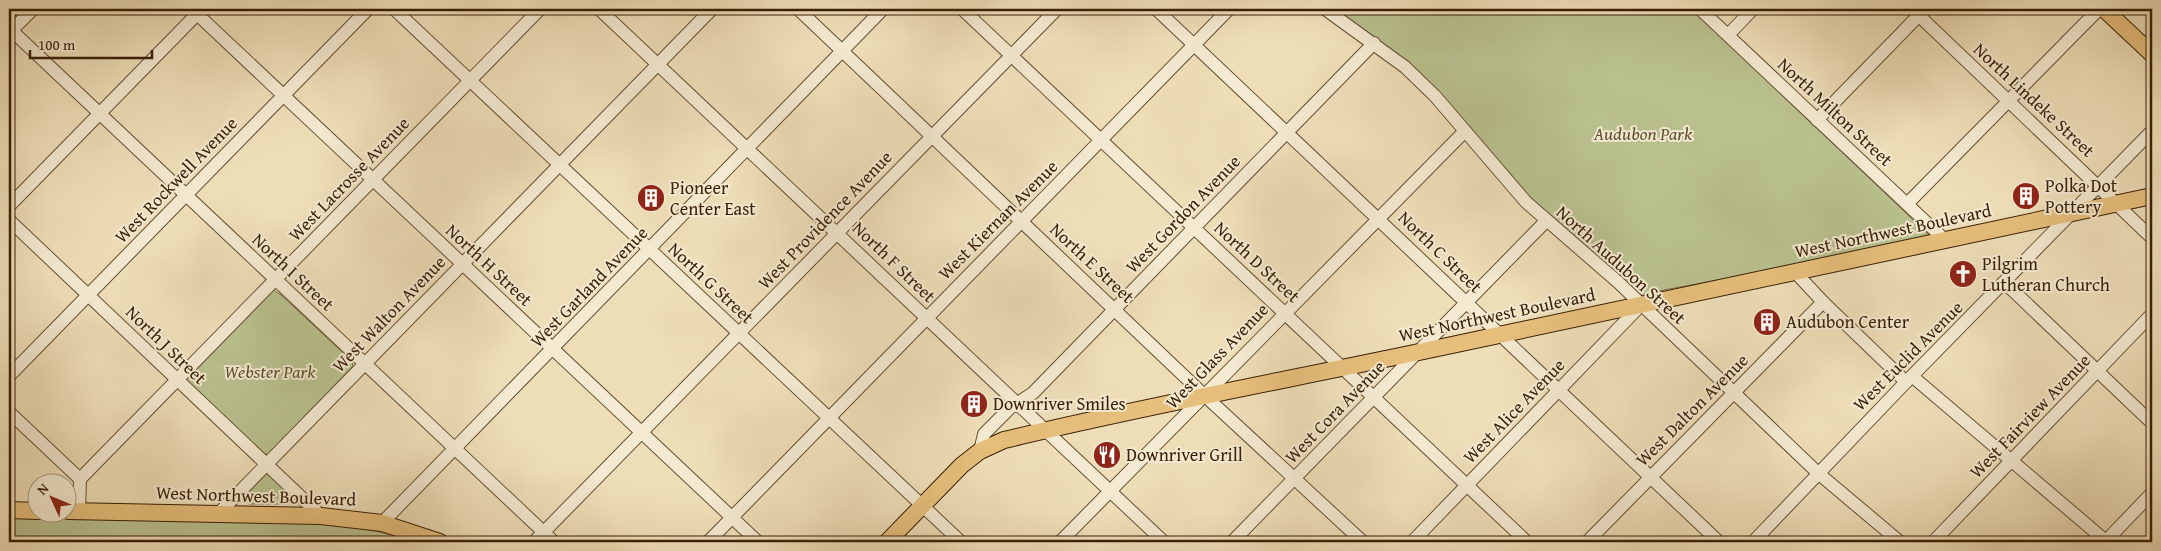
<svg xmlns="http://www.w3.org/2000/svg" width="2161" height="551" viewBox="0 0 2161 551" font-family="'Gentium Book Plus',serif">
	<rect width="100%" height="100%" fill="#eedeb8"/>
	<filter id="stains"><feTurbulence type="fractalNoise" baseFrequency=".004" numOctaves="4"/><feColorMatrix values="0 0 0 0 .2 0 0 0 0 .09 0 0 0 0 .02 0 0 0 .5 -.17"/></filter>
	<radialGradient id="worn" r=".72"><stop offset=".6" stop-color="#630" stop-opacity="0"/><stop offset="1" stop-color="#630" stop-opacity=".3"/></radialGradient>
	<g fill="#b9c18f" stroke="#79704a">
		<polygon points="1329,9 1692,9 1930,236 1794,266 1637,295 1514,185 1443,99"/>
		<polygon points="273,290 281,295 352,361 353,366 268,454 263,454 187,383 186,379"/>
		<polygon points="267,473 288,493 286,504 249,504 243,497"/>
		<path d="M9,517l305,6c34,3 68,7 100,19h-405z"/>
	</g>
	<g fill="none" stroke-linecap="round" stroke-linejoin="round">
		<defs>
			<g id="minor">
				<polyline points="394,9 961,542"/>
				<polyline points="599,9 1164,542"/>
				<polyline points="798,9 1204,395 1363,542"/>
				<polyline points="962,9 1527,542"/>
				<polyline points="1156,9 1719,542"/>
				<polyline points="1325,9 1405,67 1435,96 1526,202 1619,283 1818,473 1900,542"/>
				<polyline points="1700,9 1945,240"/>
				<polyline points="1912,9 2152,238"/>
				<polyline points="197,14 758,542"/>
				<polyline points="9,28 554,542"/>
				<polyline points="9,33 33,9"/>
				<polyline points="1728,35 1753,9"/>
				<polyline points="1817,120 1925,9"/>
				<polyline points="1907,204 2099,9"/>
				<polyline points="9,206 202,9"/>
				<polyline points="9,220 321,516"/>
				<polyline points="1796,273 1823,302 1906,382"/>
				<polyline points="2005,283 2152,423"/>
				<polyline points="9,376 368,9"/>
				<polyline points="1913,377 2107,542"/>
				<polyline points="9,412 80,479"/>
				<polyline points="980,451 984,434 1010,408 1033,393 1374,43"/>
				<polyline points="79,512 80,479 540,9"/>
				<polyline points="218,514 712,9"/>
				<polyline points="382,523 883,9"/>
				<polyline points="534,542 1057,9"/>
				<polyline points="708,542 1229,9"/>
				<polyline points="1060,542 1465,131"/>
				<polyline points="1232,542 1546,221"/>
				<polyline points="1412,542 1641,305"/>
				<polyline points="1587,542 1823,302"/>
				<polyline points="1753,542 1906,382 2152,131"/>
				<polyline points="1933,542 2152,314"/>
				<polyline points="2105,542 2152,493"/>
			</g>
			<g id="major">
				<polyline points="2104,9 2152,54"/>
				<polyline points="9,510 38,511"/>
				<polyline points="68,511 321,516 382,523 440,542"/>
				<path d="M887,542l75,-77 18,-14 24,-11c137,-33 277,-59 415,-88 245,-52 489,-104 733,-156"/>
			</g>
		</defs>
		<use href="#minor" stroke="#664f32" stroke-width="14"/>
		<use href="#major" stroke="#391f05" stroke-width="18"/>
		<use href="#minor" stroke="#f4ead1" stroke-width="12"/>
		<use href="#major" stroke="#e7bf7c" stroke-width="16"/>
	</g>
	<defs>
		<symbol id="building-disc" viewBox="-11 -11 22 22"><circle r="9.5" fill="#8f2418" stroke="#f4ead1"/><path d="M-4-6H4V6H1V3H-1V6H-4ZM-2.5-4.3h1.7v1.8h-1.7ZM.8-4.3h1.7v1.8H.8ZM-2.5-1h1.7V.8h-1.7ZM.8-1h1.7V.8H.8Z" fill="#fff"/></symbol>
		<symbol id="church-disc" viewBox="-11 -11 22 22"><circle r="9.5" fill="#8f2418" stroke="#f4ead1"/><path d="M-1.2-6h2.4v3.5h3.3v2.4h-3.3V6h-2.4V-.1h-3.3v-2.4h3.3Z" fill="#fff"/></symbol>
		<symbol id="restaurant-disc" viewBox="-11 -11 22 22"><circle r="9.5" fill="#8f2418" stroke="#f4ead1"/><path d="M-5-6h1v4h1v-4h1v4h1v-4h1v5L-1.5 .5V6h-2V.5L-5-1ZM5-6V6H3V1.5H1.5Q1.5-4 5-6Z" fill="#fff"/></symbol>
	</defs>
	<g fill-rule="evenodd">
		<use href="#building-disc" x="2010" y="180" width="32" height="32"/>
		<use href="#building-disc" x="635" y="182" width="32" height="32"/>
		<use href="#church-disc" x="1947" y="258" width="32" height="32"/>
		<use href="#building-disc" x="1751" y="306" width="32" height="32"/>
		<use href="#building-disc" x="958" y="388" width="32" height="32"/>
		<use href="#restaurant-disc" x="1091" y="439" width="32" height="32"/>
	</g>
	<g text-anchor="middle" stroke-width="4" stroke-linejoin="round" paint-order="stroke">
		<g font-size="18" fill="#391f05" stroke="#f4ead1">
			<text transform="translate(2034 100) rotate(43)" y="6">North Lindeke Street</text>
			<text transform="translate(1835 112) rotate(43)" y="6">North Milton Street</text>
			<text transform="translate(349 179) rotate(-46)" y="6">West Lacrosse Avenue</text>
			<text transform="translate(176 180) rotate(-46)" y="6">West Rockwell Avenue</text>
			<text transform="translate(1183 214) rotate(-46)" y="6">West Gordon Avenue</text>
			<text transform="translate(825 220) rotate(-46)" y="6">West Providence Avenue</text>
			<text transform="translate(998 220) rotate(-45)" y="6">West Kiernan Avenue</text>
			<text transform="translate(1893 231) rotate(-12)" y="6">West Northwest Boulevard</text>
			<text transform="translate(1440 252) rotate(44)" y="6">North C Street</text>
			<text transform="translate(894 262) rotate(44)" y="6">North F Street</text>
			<text transform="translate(1257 262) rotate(43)" y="6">North D Street</text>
			<text transform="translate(1092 263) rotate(43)" y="6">North E Street</text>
			<text transform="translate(489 265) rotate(43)" y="6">North H Street</text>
			<text transform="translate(1621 265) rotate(42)" y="6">North Audubon Street</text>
			<text transform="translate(293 272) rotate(43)" y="6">North I Street</text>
			<text transform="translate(711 283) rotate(43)" y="6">North G Street</text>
			<text transform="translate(589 287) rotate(-46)" y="6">West Garland Avenue</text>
			<text transform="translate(389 314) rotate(-46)" y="6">West Walton Avenue</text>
			<text transform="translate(1497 315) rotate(-12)" y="6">West Northwest Boulevard</text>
			<text transform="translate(166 345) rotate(44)" y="6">North J Street</text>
			<text transform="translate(1217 356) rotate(-46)" y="6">West Glass Avenue</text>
			<text transform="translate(1908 356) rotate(-45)" y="6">West Euclid Avenue</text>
			<text transform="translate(1692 410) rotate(-45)" y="6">West Dalton Avenue</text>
			<text transform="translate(1514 411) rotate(-46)" y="6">West Alice Avenue</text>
			<text transform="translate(1335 412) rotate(-46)" y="6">West Cora Avenue</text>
			<text transform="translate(2030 416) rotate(-46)" y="6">West Fairview Avenue</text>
			<text transform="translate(256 496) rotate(2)" y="6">West Northwest Boulevard</text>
		</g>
		<g font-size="18" font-style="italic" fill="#5f502e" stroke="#f4ead1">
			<text x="1643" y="140">Audubon Park</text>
			<text x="270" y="378">Webster Park</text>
		</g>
		<g font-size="18" fill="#391f05" stroke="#f4ead1" text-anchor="start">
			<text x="2045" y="192">Polka Dot<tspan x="2045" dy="21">Pottery</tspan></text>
			<text x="670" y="194">Pioneer<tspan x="670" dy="21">Center East</tspan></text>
			<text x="1982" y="270">Pilgrim<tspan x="1982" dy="21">Lutheran Church</tspan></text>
			<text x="1786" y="328">Audubon Center</text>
			<text x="993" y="410">Downriver Smiles</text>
			<text x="1126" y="461">Downriver Grill</text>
		</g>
	</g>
	<rect width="2161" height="551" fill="none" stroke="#eedeb8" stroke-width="30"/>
	<rect x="10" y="10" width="2141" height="531" fill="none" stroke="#391f05" stroke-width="2.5"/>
	<rect x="15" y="15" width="2131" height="521" fill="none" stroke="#391f05"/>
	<g transform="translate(52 498) rotate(314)"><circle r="24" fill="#f4ead1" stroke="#a9997f"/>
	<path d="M0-4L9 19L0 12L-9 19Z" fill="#8f2418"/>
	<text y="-8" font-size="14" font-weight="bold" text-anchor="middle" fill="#391f05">N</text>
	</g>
	<path d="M30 50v8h122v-8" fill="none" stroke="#391f05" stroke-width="2.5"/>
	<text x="38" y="50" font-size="15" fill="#391f05" stroke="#f4ead1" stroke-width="4" paint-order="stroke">100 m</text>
	<rect width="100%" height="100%" filter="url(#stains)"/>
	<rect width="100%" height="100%" fill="url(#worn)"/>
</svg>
